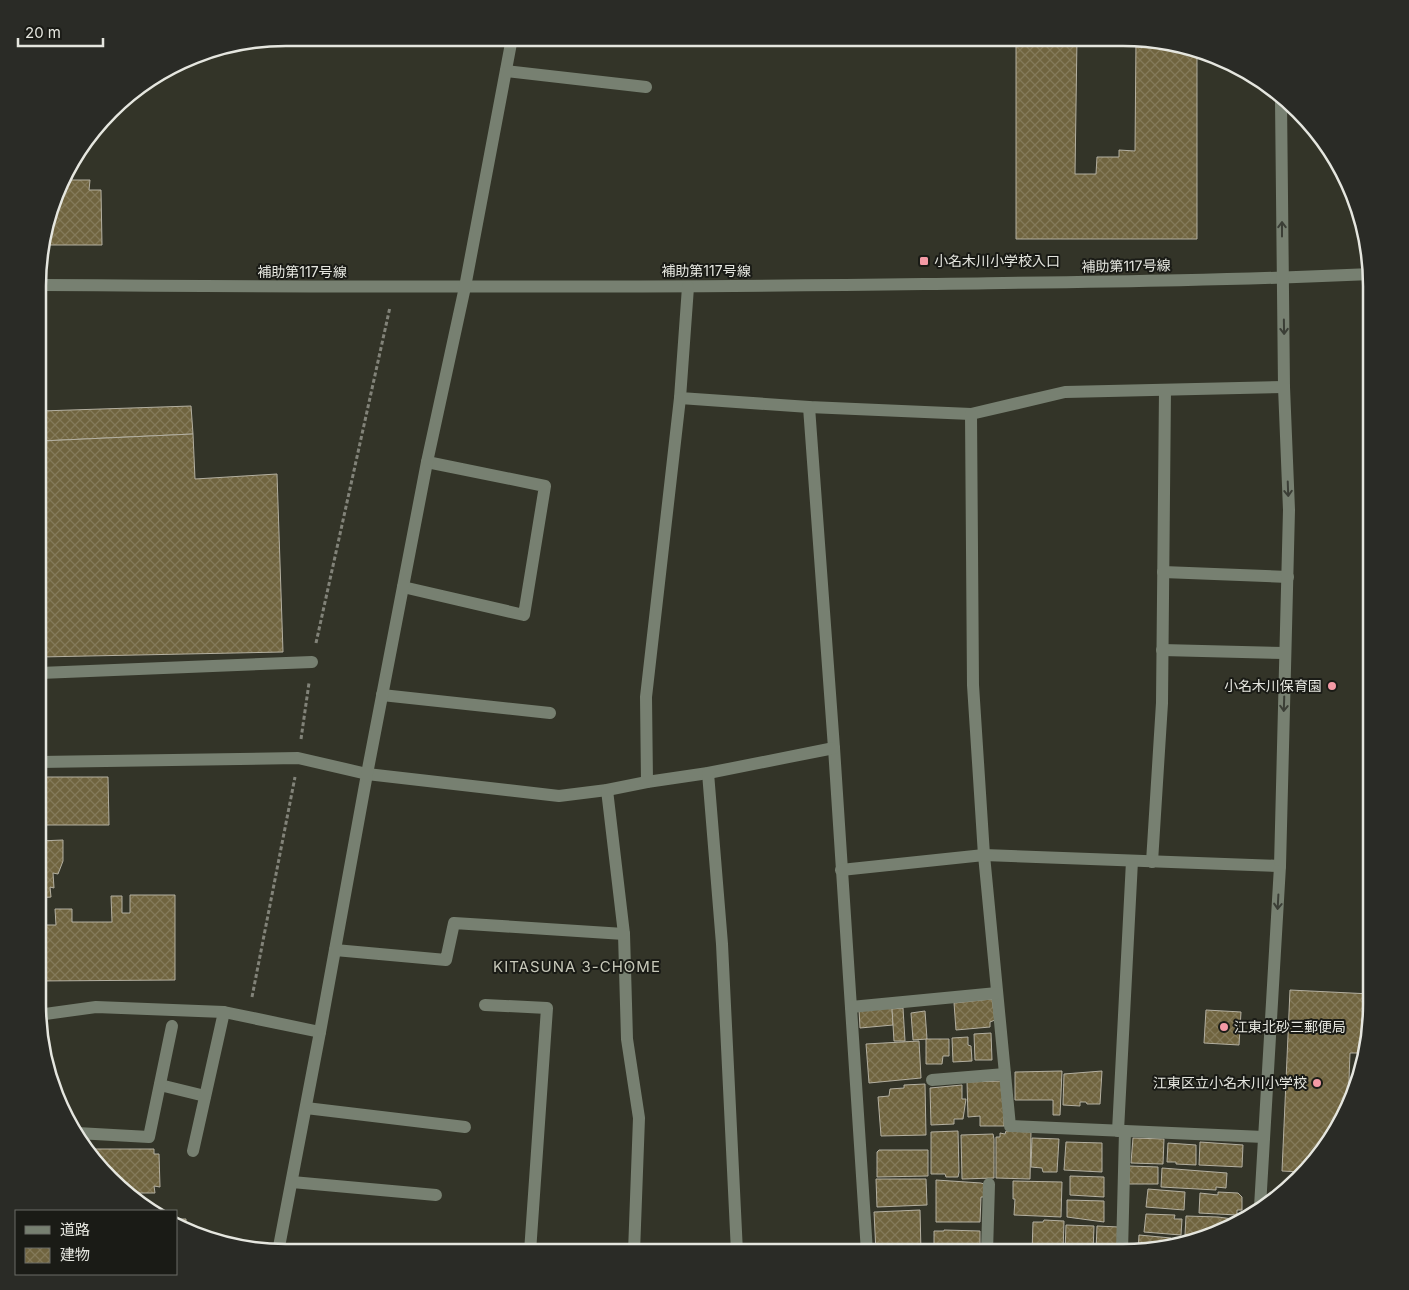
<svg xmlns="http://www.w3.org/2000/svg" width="1409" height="1290" viewBox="0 0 1409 1290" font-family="Inter,'Noto Sans JP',sans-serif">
	<defs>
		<pattern id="building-cross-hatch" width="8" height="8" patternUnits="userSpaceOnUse" patternTransform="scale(1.25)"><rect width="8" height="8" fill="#70643f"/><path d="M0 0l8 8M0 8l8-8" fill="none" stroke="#847a5a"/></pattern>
	</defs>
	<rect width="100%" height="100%" fill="#333428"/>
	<g fill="url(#building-cross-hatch)" stroke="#b3afa0">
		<polygon points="1016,38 1077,38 1075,174 1096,174 1097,157 1119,157 1119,150 1135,151 1136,38 1197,53 1197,239 1016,239"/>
		<polygon points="64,180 90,180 89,190 101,190 102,245 42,245 42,238"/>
		<polygon points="191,406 193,434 41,441 41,411"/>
		<polygon points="193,434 195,479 277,474 283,652 40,657 41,441"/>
		<polygon points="39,777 108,777 109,825 39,825"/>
		<polygon points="63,840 63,861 58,874 53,873 54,888 50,887 51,897 39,898 39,841"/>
		<polygon points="130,895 175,895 175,980 38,981 39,919 40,919 40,925 56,925 55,909 72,909 72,922 112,922 111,896 122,896 122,913 130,913"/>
		<polygon points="1290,990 1371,994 1367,1053 1350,1053 1348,1107 1346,1114 1301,1172 1282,1171"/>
		<polygon points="992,999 995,1020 990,1022 990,1027 956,1030 954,1003"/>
		<polygon points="892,1006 893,1025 860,1028 859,1009"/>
		<polygon points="903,1008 905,1041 894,1041 892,1009"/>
		<polygon points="1206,1010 1241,1012 1239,1045 1204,1043"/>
		<polygon points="925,1011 927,1039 913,1040 911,1013"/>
		<polygon points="991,1033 992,1060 975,1060 974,1034"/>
		<polygon points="968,1037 968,1045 971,1046 972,1061 953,1062 952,1038"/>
		<polygon points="926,1039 949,1039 949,1056 943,1056 942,1064 926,1064"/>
		<polygon points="919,1041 921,1078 869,1083 866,1044"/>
		<polygon points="1062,1071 1060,1115 1053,1115 1053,1100 1015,1100 1015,1072"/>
		<polygon points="1102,1071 1100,1104 1087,1104 1086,1102 1080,1102 1080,1106 1063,1105 1064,1074"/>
		<polygon points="1003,1081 1004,1126 980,1126 980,1116 968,1117 967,1082"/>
		<polygon points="925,1084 926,1135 881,1136 878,1097 889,1096 890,1089 904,1088 904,1085"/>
		<polygon points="962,1085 962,1099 966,1099 963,1119 954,1119 954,1124 931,1125 930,1088"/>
		<polygon points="958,1131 959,1172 958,1177 946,1177 945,1174 931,1174 931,1132"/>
		<polygon points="1006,1131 1031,1132 1030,1179 996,1178 996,1137 1000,1137 1000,1133 1005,1134"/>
		<polygon points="993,1134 994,1139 994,1178 962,1179 961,1135"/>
		<polygon points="1032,1138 1059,1139 1057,1172 1043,1172 1042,1168 1031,1167"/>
		<polygon points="1133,1138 1164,1139 1163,1164 1131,1163"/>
		<polygon points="1066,1142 1102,1143 1102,1172 1064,1170"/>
		<polygon points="1200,1142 1243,1145 1242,1167 1199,1165"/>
		<polygon points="1168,1143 1196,1145 1196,1165 1176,1164 1176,1162 1167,1162"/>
		<polygon points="87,1149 154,1149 154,1154 159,1154 160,1187 154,1186 155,1193 132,1193 99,1168"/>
		<polygon points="879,1150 928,1150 928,1176 877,1177 877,1152"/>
		<polygon points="1129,1166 1158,1167 1158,1184 1129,1184"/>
		<polygon points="1162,1168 1227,1173 1226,1188 1216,1187 1216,1190 1161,1187"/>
		<polygon points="1070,1176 1104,1177 1104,1197 1070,1195"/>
		<polygon points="876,1179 926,1179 927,1205 877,1207"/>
		<polygon points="936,1180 981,1183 984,1184 984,1197 981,1197 980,1222 936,1222"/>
		<polygon points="1013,1181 1062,1182 1061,1217 1014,1215 1015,1199 1013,1199"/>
		<polygon points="1148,1189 1185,1192 1184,1210 1146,1207"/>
		<polygon points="1218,1192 1238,1193 1242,1197 1242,1210 1237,1210 1237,1215 1199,1213 1200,1193 1218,1195"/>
		<polygon points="1067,1200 1104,1201 1104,1222 1067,1217"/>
		<polygon points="920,1210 921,1252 876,1252 874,1212"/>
		<polygon points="1146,1214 1175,1215 1174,1219 1182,1219 1181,1235 1144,1232"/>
		<polygon points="1186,1216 1218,1217 1240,1220 1218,1234 1209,1236 1185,1235"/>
		<polygon points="176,1219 186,1219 186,1231 176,1227"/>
		<polygon points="1044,1220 1064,1221 1063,1252 1032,1252 1033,1222 1043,1222"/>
		<polygon points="1066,1225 1094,1226 1093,1252 1065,1252"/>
		<polygon points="1097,1226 1119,1227 1118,1252 1096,1251"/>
		<polygon points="944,1230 980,1231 980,1252 934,1252 934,1231 944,1231"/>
		<polygon points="1139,1235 1171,1238 1170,1245 1138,1252"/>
	</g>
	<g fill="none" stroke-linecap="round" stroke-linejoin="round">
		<g stroke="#828379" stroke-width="3" stroke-dasharray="4 2.5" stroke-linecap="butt">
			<polyline points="316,643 390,307"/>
			<polyline points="301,739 309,683"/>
			<polyline points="252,997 295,777"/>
		</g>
		<g stroke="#778071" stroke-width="12">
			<polyline points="506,71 646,87"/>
			<path d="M42,285c294,2 588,3 882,-1 149,-2 298,-3 447,-10"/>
			<polyline points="688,287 680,398 809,407 971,414 1065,392 1284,387"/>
			<polyline points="809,407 834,748 867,1252"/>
			<polyline points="971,414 973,685 984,855 1010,1126 1264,1137"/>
			<polyline points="1163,572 1288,577"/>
			<polyline points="403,587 524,615 545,486 427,462"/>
			<polyline points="1162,650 1285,653"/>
			<polyline points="40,673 312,662"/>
			<polyline points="382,695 550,713"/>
			<polyline points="39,762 298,758 367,774 559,796 607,790 647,782 708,773 834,748"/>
			<polyline points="708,773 722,944 737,1252"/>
			<polyline points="647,782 646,697 680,398"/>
			<polyline points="607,790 624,934 627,1039 639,1118 634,1252"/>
			<polyline points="1152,862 1162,703 1165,390"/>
			<polyline points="841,870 984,855 1280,866"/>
			<polyline points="335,950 446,960 454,923 624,934"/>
			<polyline points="485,1005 547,1008 530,1252"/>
			<polyline points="851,1007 997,993"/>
			<polyline points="38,1015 96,1007 224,1012 320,1032"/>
			<polyline points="932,1080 1005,1074"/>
			<polyline points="160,1085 205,1096"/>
			<polyline points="306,1108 465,1127"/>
			<polyline points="1118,1131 1132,861"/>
			<polyline points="77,1133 149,1137 172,1026"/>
			<polyline points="193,1151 224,1012"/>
			<polyline points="292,1182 436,1195"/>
			<polyline points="1260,1207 1280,866 1289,510 1284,387 1281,100"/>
			<polyline points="278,1252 320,1032 367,774 427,462 465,287 512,38"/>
			<polyline points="987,1252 989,1184"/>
			<polyline points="1122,1252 1125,1131"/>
		</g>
	</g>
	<defs><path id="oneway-shaft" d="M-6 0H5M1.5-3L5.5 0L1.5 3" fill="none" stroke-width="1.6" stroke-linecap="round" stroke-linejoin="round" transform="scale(1.25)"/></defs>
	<g stroke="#3b3e36">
		<use href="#oneway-shaft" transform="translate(1282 229) rotate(-90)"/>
		<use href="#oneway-shaft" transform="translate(1284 327) rotate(89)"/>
		<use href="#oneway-shaft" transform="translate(1288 489) rotate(88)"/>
		<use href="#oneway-shaft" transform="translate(1284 704) rotate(92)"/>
		<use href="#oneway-shaft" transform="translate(1278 902) rotate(93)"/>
	</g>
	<g fill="#f49aa5" stroke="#1a1b16" stroke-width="2">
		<rect x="919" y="256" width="10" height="10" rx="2.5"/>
		<circle cx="1332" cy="686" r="5"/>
		<circle cx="1224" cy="1027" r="5"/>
		<circle cx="1317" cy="1083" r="5"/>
	</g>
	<g text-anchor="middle" stroke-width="4" stroke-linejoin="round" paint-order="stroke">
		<g font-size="14" fill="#e5e6df" stroke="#1a1b16" text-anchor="start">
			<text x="934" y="266">小名木川小学校入口</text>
			<text x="1322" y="691" text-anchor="end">小名木川保育園</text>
			<text x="1234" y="1032">江東北砂三郵便局</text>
			<text x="1307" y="1088" text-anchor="end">江東区立小名木川小学校</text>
		</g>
		<g font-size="14" fill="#e5e6df" stroke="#1a1b16">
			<text transform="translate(1126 266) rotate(-1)" y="5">補助第117号線</text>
			<text x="706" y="276">補助第117号線</text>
			<text x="302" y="277">補助第117号線</text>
		</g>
		<g font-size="15" letter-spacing="1" fill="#c7c8b9" stroke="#1a1b16">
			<text x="577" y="972">KITASUNA 3-CHOME</text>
		</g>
	</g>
	<path d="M0 0H1409V1290H0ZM286 46H1123A240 240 0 0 1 1363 286V1004A240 240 0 0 1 1123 1244H286A240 240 0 0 1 46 1004V286A240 240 0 0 1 286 46Z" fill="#2a2b26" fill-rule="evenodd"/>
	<path fill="none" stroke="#e5e6df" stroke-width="2.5" d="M286 46H1123A240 240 0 0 1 1363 286V1004A240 240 0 0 1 1123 1244H286A240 240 0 0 1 46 1004V286A240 240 0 0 1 286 46Z"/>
	<rect x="15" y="1210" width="162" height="65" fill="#1a1b16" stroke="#6b6c66"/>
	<rect x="25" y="1226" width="25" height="8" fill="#778071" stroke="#6b6c66"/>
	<text x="60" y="1235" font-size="15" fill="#e5e6df">道路</text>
	<rect x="25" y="1248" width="25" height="15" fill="url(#building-cross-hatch)" stroke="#6b6c66"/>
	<text x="60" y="1260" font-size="15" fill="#e5e6df">建物</text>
	<path d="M18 38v8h85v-8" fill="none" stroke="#e5e6df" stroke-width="2.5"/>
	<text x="25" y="38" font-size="15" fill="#e5e6df" stroke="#1a1b16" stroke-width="4" paint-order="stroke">20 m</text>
</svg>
